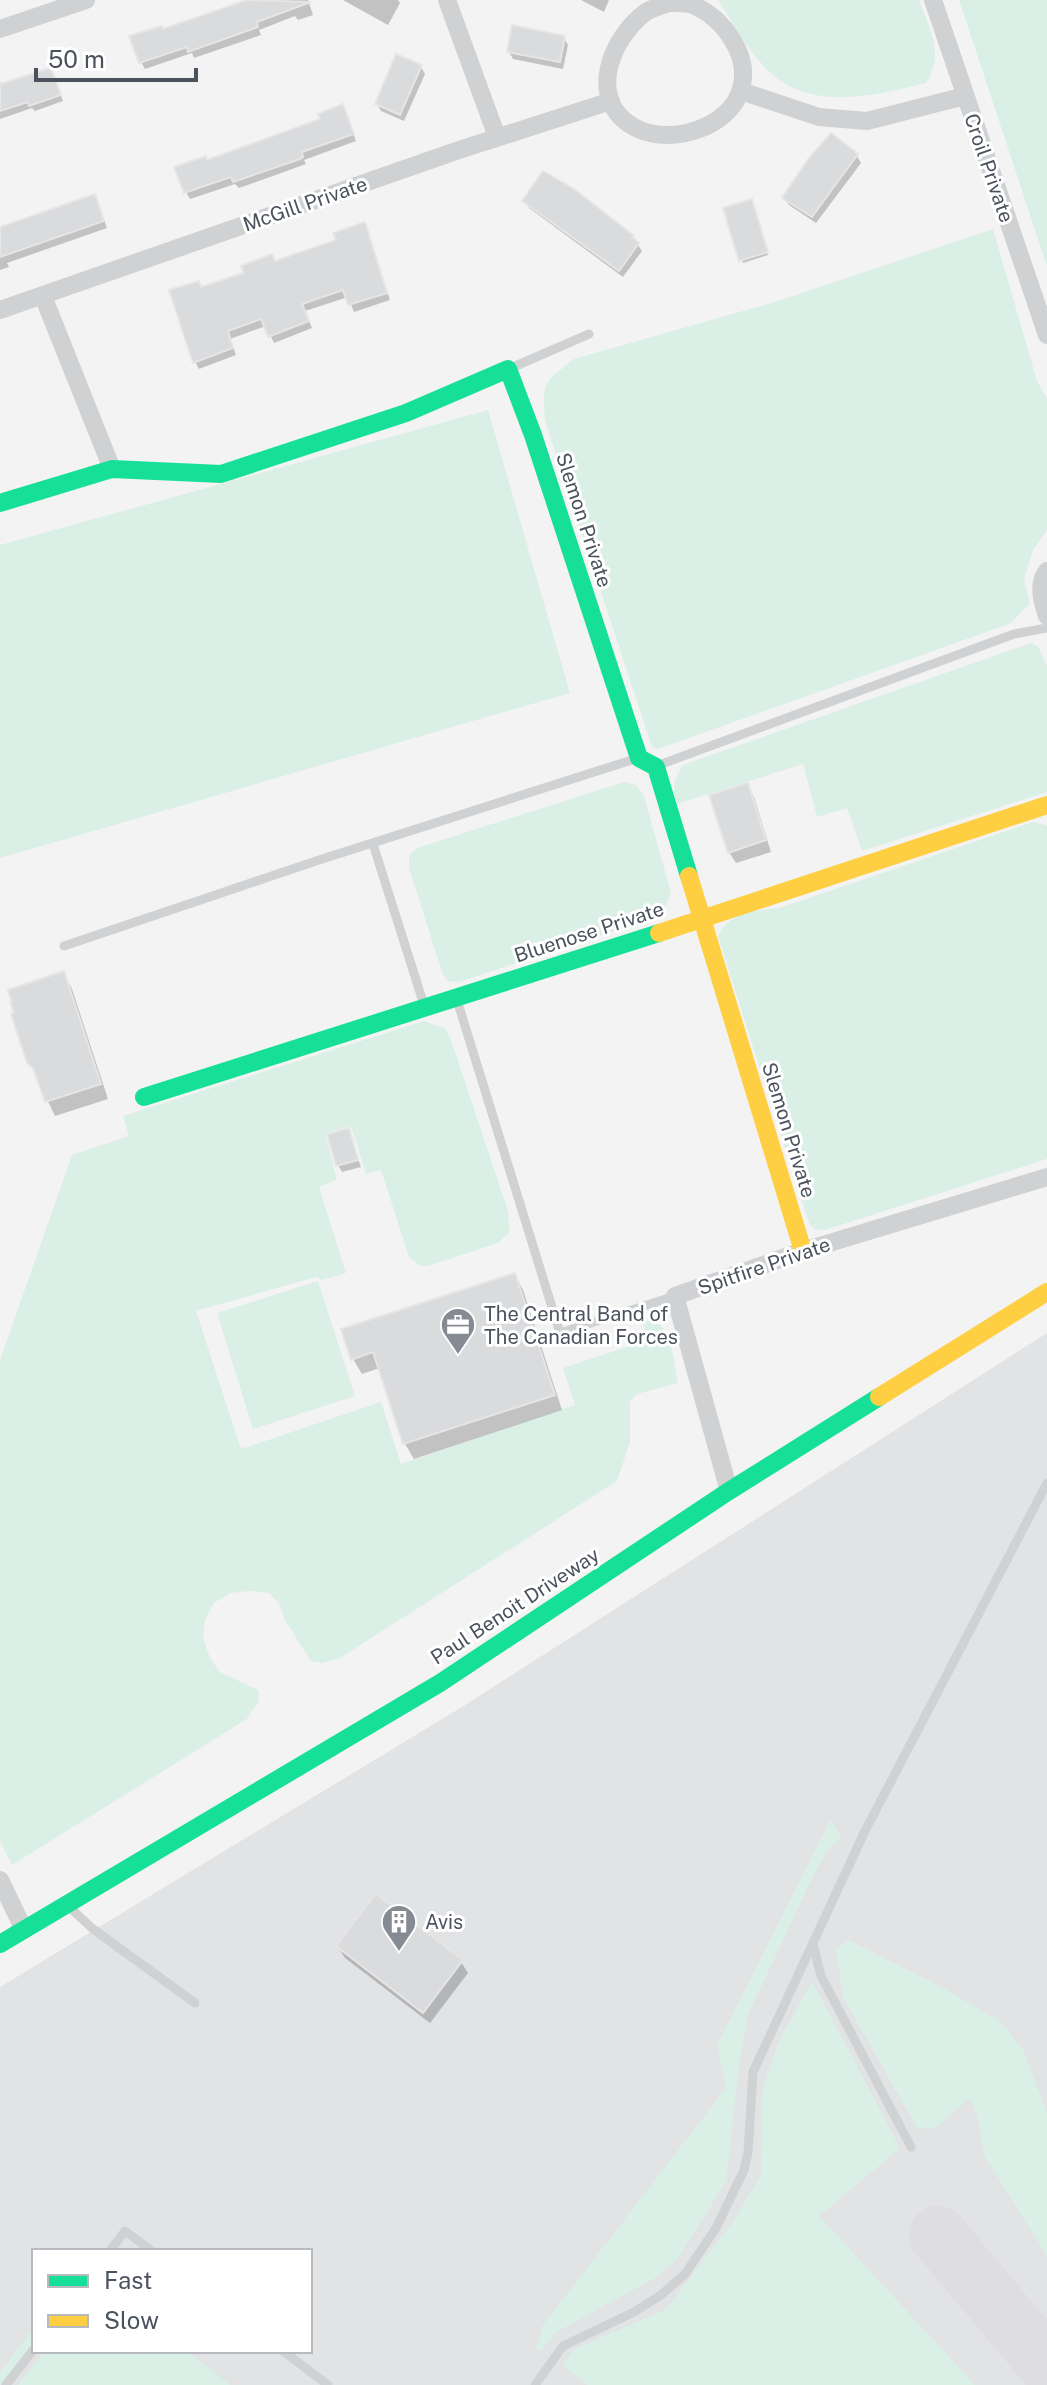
<svg xmlns="http://www.w3.org/2000/svg" width="1047" height="2385" viewBox="0 0 1047 2385" font-family="'Public Sans',sans-serif">
	<rect width="100%" height="100%" fill="#f3f3f3"/>
	<path fill="#e1e3e5" fill-rule="evenodd" d="M1047,1333v1052h-1047v-398l462,-280zM34,2251h276v100h-276z"/>
	<g fill="#daf0e6">
		<path d="M718,0h201c11,31 26,53 7,83 -45,11 -102,26 -144,-1 -27,-18 -46,-55 -64,-82z"/>
		<polygon points="959,0 1047,0 1047,266"/>
		<path d="M993,229l44,152 10,17v132l-14,20 -9,30 6,23 -19,20 -19,7 -334,119 -6,-2 -107,-326c-3,-41 -2,-37 29,-62l201,-57z"/>
		<polygon points="488,410 570,693 0,858 0,545"/>
		<path d="M1031,643l7,3 9,20v126l-185,59 -15,-43 -30,9 -14,-53 -126,40c-5,-17 -4,-24 6,-39z"/>
		<polygon points="624,782 636,785 644,796 671,893 664,910 651,919 459,982 448,981 443,975 409,868 409,855 417,848"/>
		<path d="M1033,822l14,3v334l-222,71 -11,-1 -5,-6 -91,-286c9,-24 38,-27 61,-29z"/>
		<path d="M424,1021l21,8 5,8 58,174 2,21 -12,11 -70,23h-8l-11,-9 -28,-87 -15,4 -15,-48 -26,7 12,47 -18,7 27,86 -24,7 -6,-3 -120,34 45,138 140,-47 20,62 174,-59 -12,-37 85,-28 -5,-18c29,-8 30,40 35,61l-41,11 -7,8v40l-13,39 -277,177 -18,5 -11,-2 -25,-39 -8,-20 -9,-9 -19,-2 -20,2 -16,10 -9,17 -2,18 7,20 10,14 38,18 1,11 -12,18 -235,146 -12,-24v-481l72,-205 57,-19 -6,-20z"/>
		<polygon points="318,1281 355,1396 253,1429 217,1313"/>
		<polygon points="831,1819 841,1838 827,1851 814,1874 748,2015 739,2066 726,2182 677,2259 657,2277 556,2332 541,2351 535,2347 540,2341 541,2328 726,2088 717,2045"/>
		<polygon points="849,1940 932,1982 1000,2021 1023,2050 1047,2113 1047,2256 984,2155 978,2118 970,2098 935,2128 918,2129 843,1997 836,1948"/>
		<polygon points="812,1981 900,2148 819,2216 975,2385 588,2385 563,2366 573,2350 666,2309 733,2222 761,2175 762,2092 777,2045"/>
		<polygon points="34,2327 34,2342 0,2385 0,2372"/>
		<polygon points="45,2351 137,2351 143,2355 147,2351 187,2351 230,2385 18,2385"/>
	</g>
	<g fill="#0003">
		<polygon points="254,0 308,0 313,15 298,20 295,16 259,30 261,35 194,58 192,53 145,69 141,62 163,31"/>
		<polygon points="343,0 398,0 400,3 388,25"/>
		<polygon points="581,0 609,0 604,12"/>
		<polygon points="564,38 568,45 563,69 513,59 509,52"/>
		<polygon points="421,67 425,74 404,121 381,111 377,104"/>
		<polygon points="54,77 63,101 35,111 32,108 0,119 0,82 3,85"/>
		<polygon points="343,107 356,141 304,160 306,164 239,188 235,184 190,199 186,192 207,162 323,121"/>
		<polygon points="831,136 857,156 861,163 816,223 789,205 784,198"/>
		<polygon points="525,201 632,236 642,251 623,277 529,208"/>
		<polygon points="98,203 107,228 7,263 9,267 0,270 0,234"/>
		<polygon points="752,204 768,255 743,263 725,210"/>
		<polygon points="368,232 390,300 354,312 348,297 305,311 312,328 274,343 266,326 230,339 236,355 199,369 195,362 202,289"/>
		<polygon points="747,786 754,797 771,852 736,863 729,852"/>
		<polygon points="64,974 72,989 108,1099 55,1116 29,1062 16,1014"/>
		<polygon points="348,1131 361,1167 342,1172 338,1165"/>
		<polygon points="515,1275 523,1290 562,1410 414,1459 405,1444 380,1368 362,1374 353,1359"/>
		<polygon points="338,1947 461,1962 468,1973 430,2023 345,1958"/>
	</g>
	<g fill="none" stroke-linecap="round" stroke-linejoin="round">
		<polyline stroke="#dedee0" stroke-width="58" points="938,2235 1047,2365"/>
	</g>
	<g fill="#dadbdd" stroke="#e5e5e6" stroke-width="2">
		<polygon points="247,0 311,2 257,22 258,27 188,52 187,47 139,63 129,36 162,26 163,29"/>
		<polygon points="512,25 565,36 560,62 507,52"/>
		<polygon points="396,54 422,65 400,115 375,104"/>
		<polygon points="51,68 61,95 29,106 28,102 0,111 0,84"/>
		<polygon points="343,104 354,134 302,152 303,157 300,159 233,182 231,177 184,193 174,167 206,156 207,160 320,119 318,114"/>
		<polygon points="831,133 858,154 812,217 782,198 809,158"/>
		<polygon points="543,171 574,189 633,235 632,237 639,243 619,271 522,201"/>
		<polygon points="95,194 104,221 0,257 0,227"/>
		<polygon points="752,199 768,252 739,261 723,208"/>
		<polygon points="365,222 387,293 348,305 343,290 302,304 309,321 268,337 261,319 228,331 233,348 193,363 169,290 199,281 201,287 244,273 241,266 272,254 275,261 336,240 333,233"/>
		<polygon points="748,783 766,840 728,853 709,795"/>
		<polygon points="64,971 101,1084 45,1102 33,1068 27,1063 11,1014 14,1013 10,1002 12,1002 8,990"/>
		<polygon points="349,1128 358,1160 336,1166 327,1134"/>
		<polygon points="515,1273 555,1395 403,1444 373,1352 351,1360 341,1329"/>
		<polygon points="376,1894 463,1960 423,2013 336,1946"/>
	</g>
	<g fill="none" stroke-linecap="round" stroke-linejoin="round">
		<g stroke="#cfd1d3" stroke-width="9">
			<polyline points="511,368 589,334"/>
			<polyline points="659,765 1014,634 1047,628"/>
			<polyline points="373,844 424,1005"/>
			<polyline points="64,946 316,861 638,758"/>
			<polyline points="457,1000 560,1333 675,1296"/>
			<polyline points="68,1906 93,1929 195,2003"/>
			<polyline points="813,1944 821,1976 911,2147"/>
			<polyline points="110,2251 125,2231 152,2251"/>
			<polyline points="283,2351 328,2385"/>
			<polyline points="6,2385 34,2349"/>
			<polyline points="535,2385 563,2346 634,2312 661,2295 685,2274 716,2228 744,2170 748,2153 753,2072 865,1831 1047,1483"/>
		</g>
		<g stroke="#cfd1d3" stroke-width="18">
			<polyline points="447,0 497,137"/>
			<polyline points="933,0 1047,335"/>
			<path d="M668,3c8,0 17,-1 25,2 30,13 58,50 48,84 -11,39 -70,56 -103,40 -52,-25 -30,-89 8,-117 6,-4 15,-6 22,-9z"/>
			<polyline points="0,29 86,0"/>
			<polyline points="741,91 819,117 867,121 965,96"/>
			<polyline points="43,296 112,469"/>
			<polyline points="0,310 459,150 611,101"/>
			<path d="M1047,571c-10,13 -5,30 0,45"/>
			<polyline points="729,1491 675,1296 803,1251 1047,1177"/>
			<polyline points="0,1880 24,1930"/>
		</g>
		<g stroke="#16e098" stroke-width="18">
			<polyline points="0,503 112,469 221,474 406,413 508,369 533,435 639,758 656,767 689,876"/>
			<polyline points="144,1097 659,933"/>
			<polyline points="0,1944 440,1683 729,1491 879,1397"/>
		</g>
		<g stroke="#ffcf43" stroke-width="18">
			<polyline points="689,876 803,1251"/>
			<polyline points="659,933 1047,805"/>
			<polyline points="879,1397 1047,1292"/>
		</g>
	</g>
	<defs>
		<symbol id="office-pin" viewBox="-11 -11 22 30"><path d="M0 17L-7.5 6A9.5 9.5 0 1 1 7.5 6Z" fill="#868a92" stroke="#fff"/><path d="M-6-3h4V-5.5h4V-3h4V5H-6ZM-1-4.5V-3h2v-1.5ZM-6 0V1H6V0Z" fill="#fff"/></symbol>
		<symbol id="building-pin" viewBox="-11 -11 22 30"><path d="M0 17L-7.5 6A9.5 9.5 0 1 1 7.5 6Z" fill="#868a92" stroke="#fff"/><path d="M-4-6H4V6H1V3H-1V6H-4ZM-2.5-4.3h1.7v1.8h-1.7ZM.8-4.3h1.7v1.8H.8ZM-2.5-1h1.7V.8h-1.7ZM.8-1h1.7V.8H.8Z" fill="#fff"/></symbol>
	</defs>
	<g fill-rule="evenodd">
		<use href="#office-pin" x="438" y="1305" width="40" height="54"/>
		<use href="#building-pin" x="379" y="1902" width="40" height="54"/>
	</g>
	<g text-anchor="middle" stroke-width="6" stroke-linejoin="round" paint-order="stroke">
		<g font-size="20" fill="#4b525e" stroke="#fff">
			<text transform="translate(989 168) rotate(71)" y="7">Croil Private</text>
			<text transform="translate(305 204) rotate(-19)" y="7">McGill Private</text>
			<text transform="translate(584 520) rotate(72)" y="7">Slemon Private</text>
			<text transform="translate(589 932) rotate(-18)" y="7">Bluenose Private</text>
			<text transform="translate(789 1130) rotate(73)" y="7">Slemon Private</text>
			<text transform="translate(764 1266) rotate(-19)" y="7">Spitfire Private</text>
			<text transform="translate(515 1606) rotate(-33)" y="7">Paul Benoit Driveway</text>
		</g>
		<g font-size="20" fill="#4b525e" stroke="#fff" text-anchor="start">
			<text x="484" y="1321">The Central Band of<tspan x="484" dy="23">The Canadian Forces</tspan></text>
			<text x="425" y="1929">Avis</text>
		</g>
	</g>
	<rect x="32" y="2249" width="280" height="104" fill="#ffffff" stroke="#b7babf" stroke-width="2"/>
	<rect x="48" y="2275" width="40" height="12" fill="#16e098" stroke="#b7babf" stroke-width="2"/>
	<text x="104" y="2289" font-size="24" fill="#4b525e">Fast</text>
	<rect x="48" y="2315" width="40" height="12" fill="#ffcf43" stroke="#b7babf" stroke-width="2"/>
	<text x="104" y="2329" font-size="24" fill="#4b525e">Slow</text>
	<path d="M36 68v12h160v-12" fill="none" stroke="#4b525e" stroke-width="4"/>
	<text x="48" y="68" font-size="24" fill="#4b525e" stroke="#ffffff" stroke-width="6" paint-order="stroke">50 m</text>
</svg>
